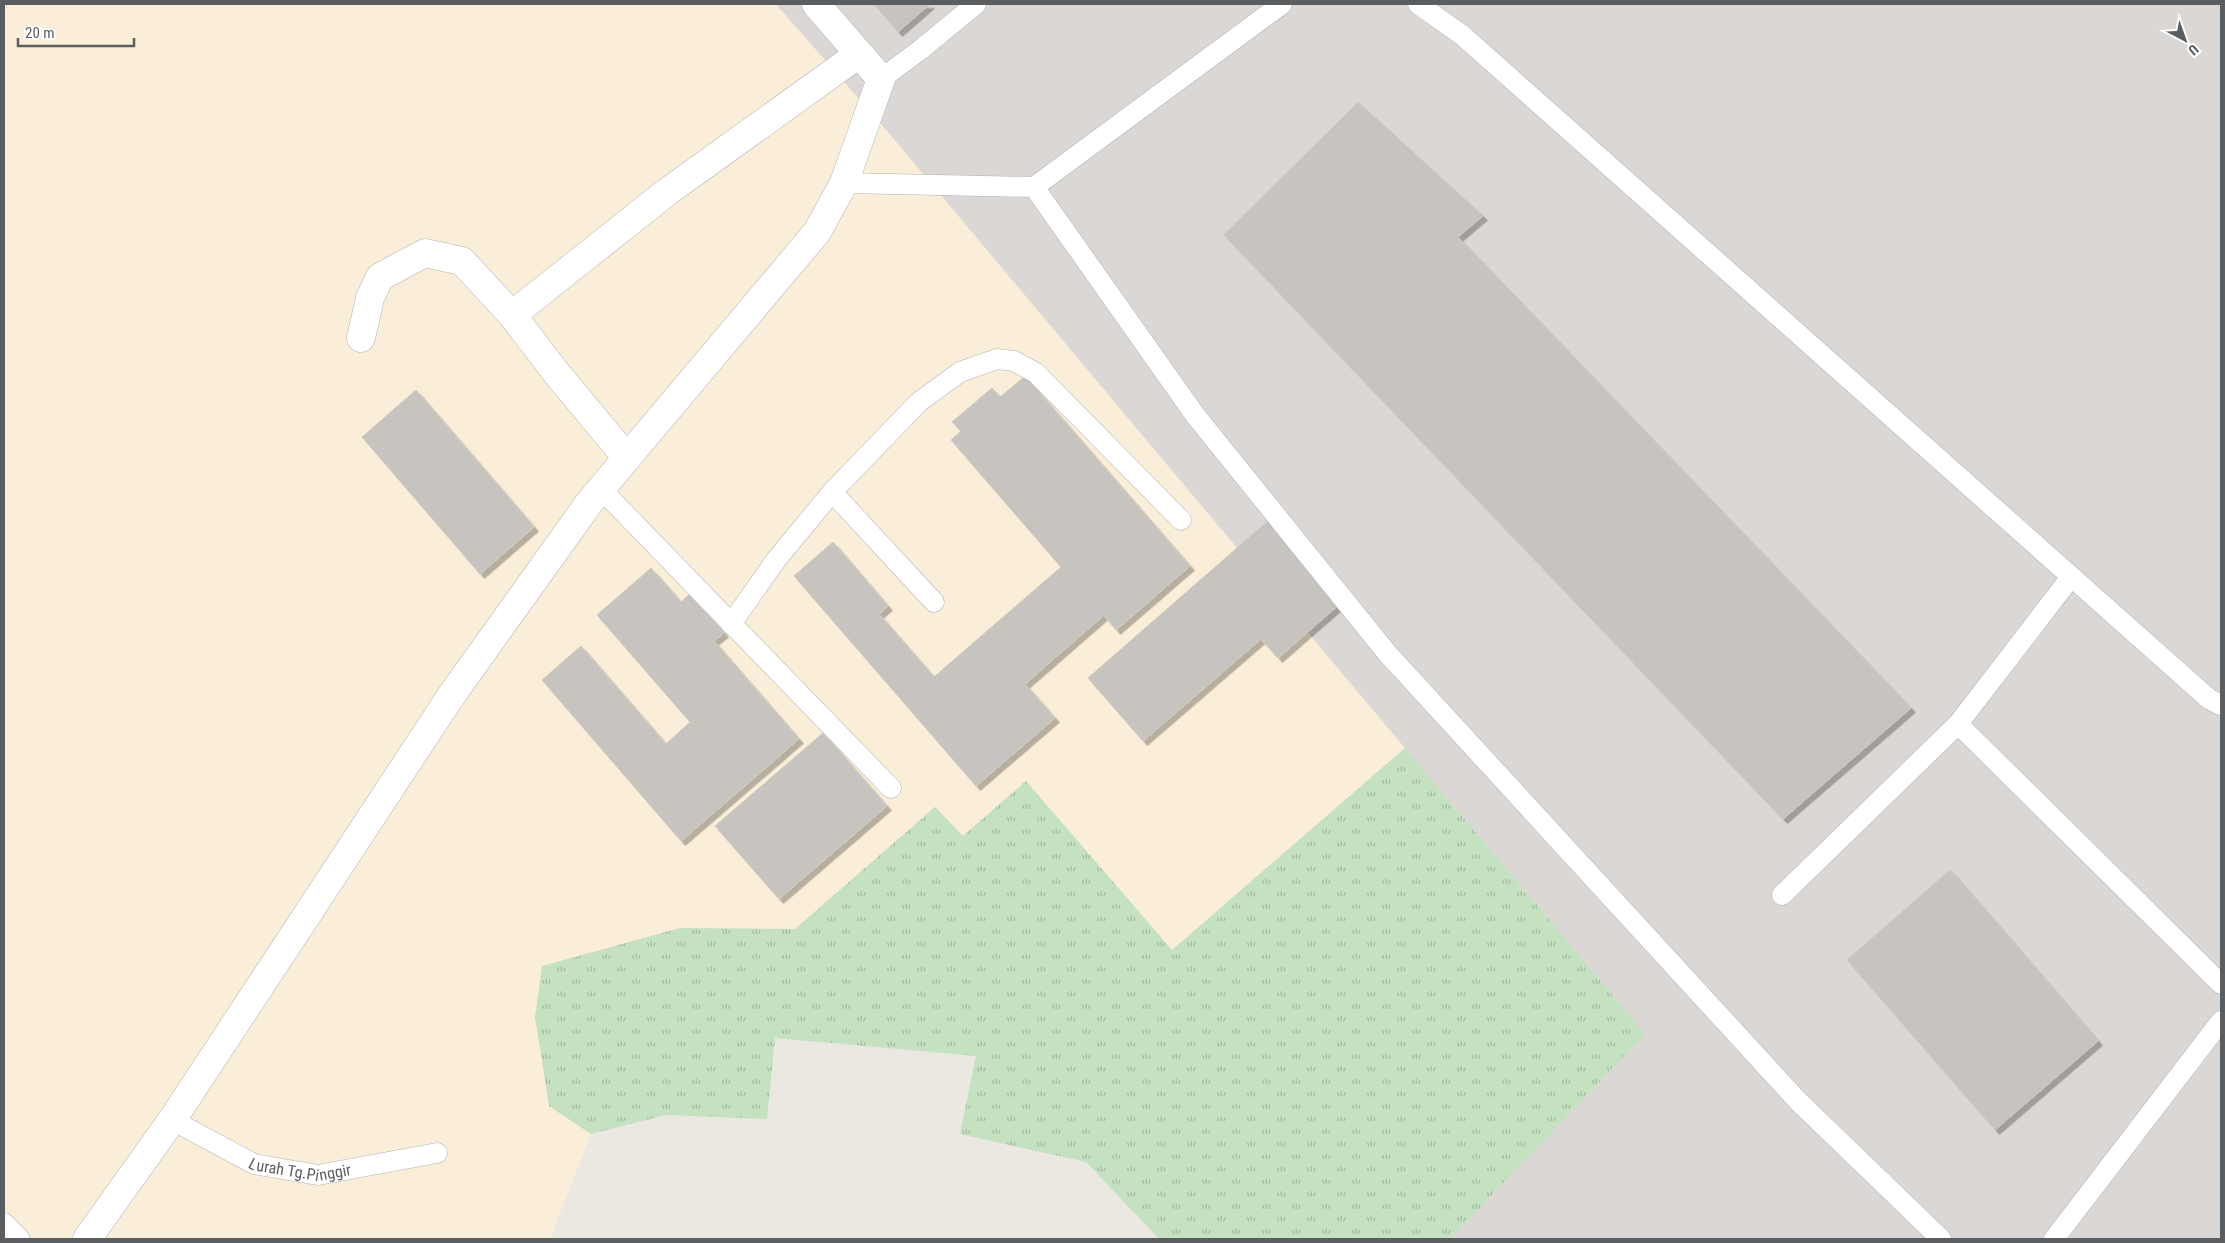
<svg xmlns="http://www.w3.org/2000/svg" width="2225" height="1243" viewBox="0 0 2225 1243" font-family="'Roboto Condensed',sans-serif">
	<defs>
		<pattern id="grass-tufts" width="24" height="20" patternUnits="userSpaceOnUse" patternTransform="scale(1.25)"><rect width="24" height="20" fill="#c4e1c0"/><path d="M3 7l-1-3M5 7V3M7 7l1-3M15 17l-1-3M17 17v-4M19 17l1-3" fill="none" stroke="#a2ba9f"/></pattern>
		<filter id="shadow"><feDropShadow dx="4.5" dy="4.5" stdDeviation="0" flood-color="#0004"/></filter>
	</defs>
	<rect width="100%" height="100%" fill="#ebe8e2"/>
	<polygon fill="#faeed8" points="4,4 776,4 888,132 1405,748 1172,950 1026,782 962,836 934,808 795,929 680,928 549,1106 591,1134 550,1239 4,1239"/>
	<polygon fill="#dad7d4" points="776,4 2221,4 2221,1239 1450,1239 1645,1034 888,132"/>
	<polygon fill="url(#grass-tufts)" points="1405,748 1645,1034 1450,1239 1159,1239 1086,1162 960,1134 976,1056 775,1038 767,1119 666,1115 591,1134 549,1106 535,1017 542,966 680,928 795,929 935,807 963,836 1026,781 1172,950"/>
	<g fill="#c7c3be" stroke="#cfc9c1" filter="url(#shadow)">
		<polygon points="874,4 930,4 898,32"/>
		<polygon points="1358,102 1483,216 1458,237 1911,708 1783,819 1224,235"/>
		<polygon points="1025,376 1190,566 1116,630 1104,615 1025,684 1055,718 976,786 794,576 833,542 888,606 879,614 934,677 1061,567 951,440 961,431 952,422 992,388 1000,397"/>
		<polygon points="416,390 534,527 480,574 362,437"/>
		<polygon points="1269,520 1341,603 1278,658 1261,639 1143,741 1088,678"/>
		<polygon points="651,568 681,602 690,594 724,633 714,641 799,739 681,841 542,680 581,646 666,744 690,722 597,615"/>
		<polygon points="823,733 887,806 779,899 715,826"/>
		<polygon points="1950,870 2098,1041 1995,1130 1847,960"/>
	</g>
	<g fill="none" stroke-linecap="round" stroke-linejoin="round">
		<defs>
			<g id="service">
				<polyline points="1418,4 1462,35 2209,699 2221,705"/>
				<polyline points="881,79 920,50 976,4"/>
				<polyline points="844,183 1034,187 1195,415 1387,653 1798,1101 1941,1239"/>
				<polyline points="1034,187 1282,4"/>
				<polyline points="601,489 891,788"/>
				<polyline points="832,492 934,602"/>
				<polyline points="731,624 776,560 832,492 919,402 960,372 997,359 1014,361 1036,373 1181,520"/>
				<polyline points="1958,724 2221,984"/>
				<polyline points="1782,895 1958,724 2071,577"/>
				<path id="s1" d="M172,1120l82,44 64,11 119,-22"/>
				<polyline points="4,1223 20,1239"/>
				<polyline points="2054,1239 2221,1021"/>
			</g>
			<g id="minor">
				<polyline points="361,338 370,298 380,277 425,253 462,261 512,315"/>
				<polyline points="627,458 558,375 512,315 667,192 859,54"/>
			</g>
			<polyline id="tertiary" points="87,1239 172,1120 451,696 589,503 817,232 844,183 881,79 816,4"/>
		</defs>
		<use href="#service" stroke="#afb3b6" stroke-width="21"/>
		<use href="#minor" stroke="#afb3b6" stroke-width="29"/>
		<use href="#tertiary" stroke="#afb3b6" stroke-width="29"/>
		<use href="#service" stroke="#fff" stroke-width="20"/>
		<use href="#minor" stroke="#fff" stroke-width="28"/>
		<use href="#tertiary" stroke="#fff" stroke-width="28"/>
	</g>
	<g text-anchor="middle" stroke-width="4" stroke-linejoin="round" paint-order="stroke">
		<g font-size="16" fill="#5a5e61" stroke="#fff">
			<text dy="6" stroke="none"><textPath href="#s1" startOffset="140">Lurah Tg.Pinggir</textPath></text>
		</g>
	</g>
	<rect width="2225" height="1243" fill="none" stroke="#5a5e61" stroke-width="10"/>
	<g transform="translate(2185 40) rotate(139)" stroke="#ffffff" stroke-width="4" paint-order="stroke">
	<path d="M0-4L9 19L0 12L-9 19Z" fill="#5a5e61"/>
	<text y="-8" font-size="14" font-weight="bold" text-anchor="middle" fill="#5a5e61">U</text>
	</g>
	<path d="M18 38v8h116v-8" fill="none" stroke="#5a5e61" stroke-width="2.5"/>
	<text x="25" y="38" font-size="15" fill="#5a5e61" stroke="#ffffff" stroke-width="4" paint-order="stroke">20 m</text>
</svg>
